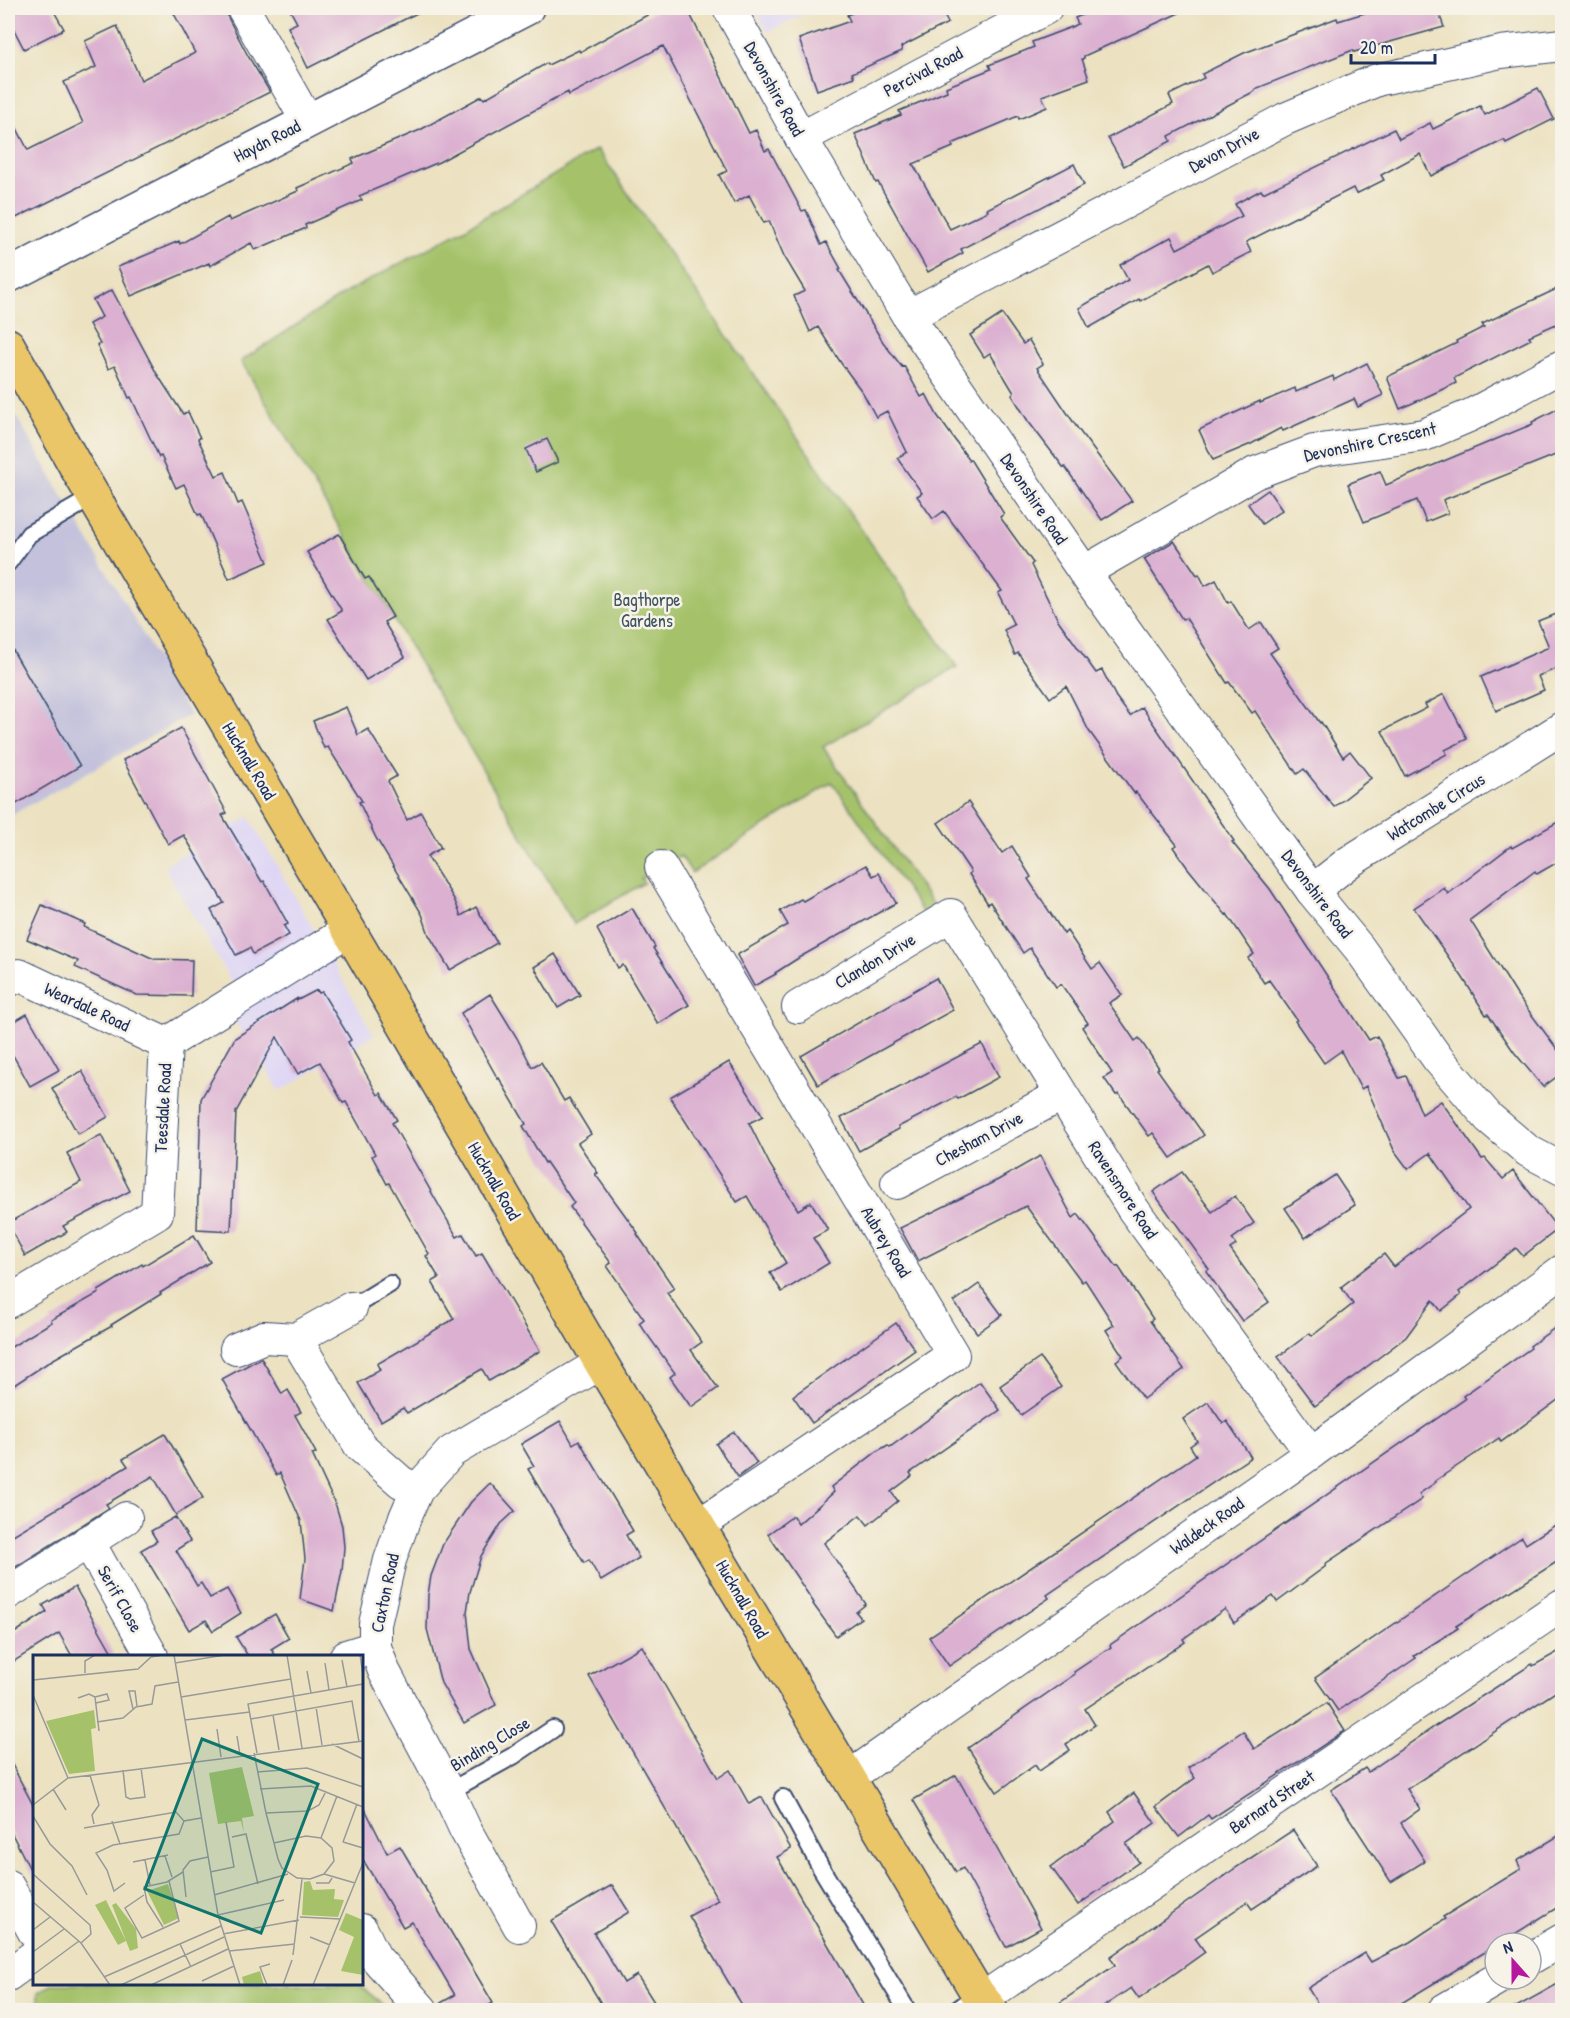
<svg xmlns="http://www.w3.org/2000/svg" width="1570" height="2018" viewBox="0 0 1570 2018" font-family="'Patrick Hand',sans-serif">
	<rect width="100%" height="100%" fill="#f7f3e8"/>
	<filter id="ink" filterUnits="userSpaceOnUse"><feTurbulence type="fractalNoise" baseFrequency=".0167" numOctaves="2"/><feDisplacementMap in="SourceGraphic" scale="12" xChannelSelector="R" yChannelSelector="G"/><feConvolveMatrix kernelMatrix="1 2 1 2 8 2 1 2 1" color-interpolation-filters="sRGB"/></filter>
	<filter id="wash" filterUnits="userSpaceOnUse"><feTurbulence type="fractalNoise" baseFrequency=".008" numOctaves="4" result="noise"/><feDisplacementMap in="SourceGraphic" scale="24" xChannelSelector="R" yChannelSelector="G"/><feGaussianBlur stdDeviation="1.35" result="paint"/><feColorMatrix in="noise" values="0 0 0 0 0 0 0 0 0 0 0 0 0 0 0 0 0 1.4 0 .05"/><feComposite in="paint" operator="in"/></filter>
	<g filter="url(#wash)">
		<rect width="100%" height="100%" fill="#ece2c1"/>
		<g fill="#ded5f5">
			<polygon points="754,8 816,8 768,32"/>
			<polygon points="249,817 374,1035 280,1091 227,1009 242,1000 164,866"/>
		</g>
		<polygon fill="#c3c1db" points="8,402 190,715 8,817"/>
		<g fill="#a5c26a" stroke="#607864" stroke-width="1.5">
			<polygon points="597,149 957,667 823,747 934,906 923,913 832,782 692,873 681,856 641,878 644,883 574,924 241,361 347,292 466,228"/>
			<polygon points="53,1984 359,1984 388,2010 38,2010 38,1993"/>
		</g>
		<g id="blocks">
			<g fill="#dbb0d1">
				<polygon points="8,8 52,8 64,29 24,49 8,18"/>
				<polygon points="171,8 223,8 248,56 270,92 8,222 8,111 28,150 83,123 64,82 96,67 85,41 117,26 141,80 195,53"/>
				<polygon points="289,8 427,8 308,68 288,27 297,23"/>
				<polygon points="660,8 687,8 749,133 756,130 765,151 769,149 802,211 806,210 821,245 826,242 841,269 839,270 883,342 902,367 904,366 921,397 926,394 937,415 969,460 970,459 1004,514 1000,517 1033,563 1031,565 1058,620 1096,673 1102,670 1116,697 1130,716 1142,707 1234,841 1232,842 1270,889 1369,1040 1377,1036 1399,1078 1406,1076 1422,1114 1441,1101 1482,1159 1485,1158 1503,1179 1513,1171 1558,1229 1523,1256 1516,1248 1459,1292 1461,1295 1441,1311 1433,1300 1406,1337 1315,1406 1278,1357 1310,1333 1312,1336 1353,1304 1341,1287 1384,1254 1394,1267 1469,1209 1430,1153 1408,1169 1394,1150 1366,1086 1361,1089 1341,1051 1324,1063 1295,1021 1297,1020 1269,980 1264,983 1248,958 1254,954 1227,914 1226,915 1187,867 1173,847 1177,845 1136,792 1134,793 1089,731 1066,686 1050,698 1018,653 1015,655 1004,630 1014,625 998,593 1002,591 944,511 933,519 917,496 922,493 897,458 907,452 887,411 876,417 863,393 841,363 818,327 810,332 794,296 805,291 784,256 769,221 764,223 749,195 734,203 719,175 727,171 663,46 569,95 568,92 439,162 359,196 362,200 305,225 306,228 255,250 251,243 210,266 209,263 131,296 118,267 179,241 180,244 228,217 230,221 298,191 297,188 354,163 352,159 420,130 482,96 484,99 547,63 548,65 579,50 580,52"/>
				<polygon points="864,8 940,8 948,23 901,47 902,51 852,73 854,77 817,90 799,39 850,21 847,15"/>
				<polygon points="1099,8 1190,8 1084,56 1084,58 1082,59 1089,79 1042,96 1047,107 1019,119 1018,116 952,144 953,147 913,164 950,229 988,211 987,209 1074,164 1084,185 961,249 963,253 928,272 878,182 876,183 855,134 901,115 899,111 947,91 946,87 991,69 989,65 1034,47 1032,42 1074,26 1078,24 1075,18"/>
				<polygon points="1381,8 1437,8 1444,27 1354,52 1353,50 1255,89 1255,91 1169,136 1171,141 1124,166 1108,138 1173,104 1169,95 1204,78 1202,74 1244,53 1337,18 1338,21"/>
				<polygon points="1538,88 1554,119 1506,143 1504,140 1431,176 1420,154 1381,175 1384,180 1356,194 1353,188 1246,242 1251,252 1212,272 1208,264 1140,301 1139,299 1089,328 1079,308 1128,280 1120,265 1171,237 1177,249 1242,216 1235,204 1261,190 1263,193 1394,129 1399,139 1430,123 1433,129 1480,106 1485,115"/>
				<polygon points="1563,286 1563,321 1529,336 1531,339 1454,378 1456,383 1400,409 1387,377 1457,343 1456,341 1484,327 1482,324"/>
				<polygon points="112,290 157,374 183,414 188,412 200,438 198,439 216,476 225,472 238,504 242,502 268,562 229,579 201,514 198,515 184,484 176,488 161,456 159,457 131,397 129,398 115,366 108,369 97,345 100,344 89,324 102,317 93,300"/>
				<polygon points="1002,314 1023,344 1029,340 1043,364 1037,368 1078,429 1132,501 1102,520 1065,467 1064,468 1028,421 1012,395 1014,393 990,353 984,357 970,335"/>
				<polygon points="1367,363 1383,395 1358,407 1354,399 1283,431 1281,428 1251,444 1213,460 1199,430 1260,401 1260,403 1295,388 1296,392 1333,376 1334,380"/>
				<polygon points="1563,406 1563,452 1443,500 1448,513 1426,522 1417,500 1364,522 1348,484 1380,471 1386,485 1533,424 1532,422"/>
				<polygon points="547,439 558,462 536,472 526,449"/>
				<polygon points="1268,490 1282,510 1262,524 1248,504"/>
				<polygon points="339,534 365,579 369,577 393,617 384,622 405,657 366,680 328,619 342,611 307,552"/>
				<polygon points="1174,541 1197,575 1199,574 1205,586 1216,580 1228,603 1231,601 1249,630 1261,622 1278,648 1270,653 1320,723 1321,722 1343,757 1350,751 1371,778 1334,807 1304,769 1297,774 1255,711 1252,713 1229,682 1227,683 1186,618 1182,619 1144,559"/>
				<polygon points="1563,611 1563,678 1558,668 1538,676 1544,690 1496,711 1481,677 1549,647 1538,621"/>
				<polygon points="8,642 80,766 8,809"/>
				<polygon points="1444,694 1467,739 1445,750 1447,754 1405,776 1382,731 1427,708 1425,704"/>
				<polygon points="346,707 358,735 368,729 397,776 388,781 407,820 421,812 441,848 427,856 454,899 461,916 476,907 497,943 450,970 429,935 422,914 376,838 359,802 362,801 328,747 324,748 313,721"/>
				<polygon points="181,728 227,813 222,815 262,882 264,881 288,924 284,926 289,935 253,954 250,948 236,955 211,910 224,903 184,835 168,844 123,760"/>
				<polygon points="968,802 1002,853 1012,846 1031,877 1028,879 1064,934 1067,931 1092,969 1100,963 1122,995 1109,1003 1135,1041 1139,1038 1159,1068 1157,1069 1204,1135 1171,1158 1153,1133 1149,1136 1119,1094 1116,1095 1104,1078 1112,1073 1082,1027 1088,1023 1061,984 1056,987 1030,948 1023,953 990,902 988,904 969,874 971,872 938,823"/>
				<polygon points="1563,819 1563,859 1537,874 1535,871 1470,920 1517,995 1563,1057 1563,1072 1543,1087 1514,1052 1488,1014 1486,1015 1463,978 1414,908 1444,888 1448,894 1511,846 1512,848"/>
				<polygon points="866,865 873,876 879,873 896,903 800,957 775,973 776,974 754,986 737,955 788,925 780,911 801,899 803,901"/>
				<polygon points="42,905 85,924 84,927 154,959 192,960 191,996 137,995 75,967 78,961 27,939"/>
				<polygon points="632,908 655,947 653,948 689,1005 658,1024 623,965 618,968 597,929"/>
				<polygon points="555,954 580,995 558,1008 534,967"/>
				<polygon points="936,978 953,1010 818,1085 801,1056"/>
				<polygon points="317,990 319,993 322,992 351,1040 348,1042 378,1095 381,1093 397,1120 392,1123 457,1237 463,1234 476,1256 482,1253 540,1351 489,1381 482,1369 407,1413 403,1408 381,1421 358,1383 380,1370 377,1364 454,1319 432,1282 439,1278 426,1256 429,1254 389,1183 387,1184 372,1156 375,1154 346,1102 343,1103 320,1062 298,1074 277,1037 236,1112 231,1231 197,1229 201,1099 235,1038 298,998 296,1001"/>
				<polygon points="490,994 517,1038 532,1067 541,1062 564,1101 569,1098 591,1134 578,1143 598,1173 595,1174 638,1233 637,1234 674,1288 667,1293 702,1342 691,1350 718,1388 691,1407 670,1377 675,1373 639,1323 644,1319 607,1266 611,1263 570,1207 574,1203 546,1162 545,1163 523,1126 526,1124 499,1078 498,1079 461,1013"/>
				<polygon points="27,1014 59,1070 30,1086 8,1046 8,1025"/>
				<polygon points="982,1044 999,1077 958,1099 956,1097 898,1127 899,1129 859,1151 841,1118"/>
				<polygon points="729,1062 763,1116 749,1123 770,1165 798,1210 811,1202 828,1230 813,1238 829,1263 782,1292 770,1273 786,1263 747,1196 737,1202 670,1097"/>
				<polygon points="82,1071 108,1117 78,1134 52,1088"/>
				<polygon points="101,1135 130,1191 63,1226 67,1232 25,1256 8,1223 81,1182 67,1153"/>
				<polygon points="1040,1156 1073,1218 1078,1214 1117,1267 1118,1266 1153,1319 1150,1321 1184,1369 1143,1399 1116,1361 1123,1356 1106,1330 1114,1325 1085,1280 1082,1282 1026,1206 918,1261 900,1228 998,1180"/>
				<polygon points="1182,1172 1212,1212 1235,1196 1254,1223 1232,1239 1236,1245 1230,1249 1269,1302 1242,1321 1206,1271 1209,1269 1153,1192"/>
				<polygon points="1335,1175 1355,1205 1305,1238 1285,1208"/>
				<polygon points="194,1235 210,1262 160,1293 161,1294 111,1325 112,1326 52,1360 8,1389 8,1349 52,1322 51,1320 99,1293 98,1291 142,1264 143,1266"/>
				<polygon points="979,1284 1002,1315 977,1333 954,1302"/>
				<polygon points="1563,1322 1563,1396 1501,1442 1499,1438 1435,1481 1436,1482 1419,1494 1422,1499 1325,1564 1326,1566 1277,1602 1273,1596 1234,1623 1225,1609 1183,1639 1185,1642 1085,1709 1095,1725 1066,1744 1070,1750 1039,1771 1035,1765 997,1792 968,1748 1075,1674 1074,1672 1111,1647 1110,1645 1465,1399 1463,1396 1531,1348 1530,1346"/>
				<polygon points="896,1323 915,1350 812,1423 793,1396"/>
				<polygon points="261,1358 282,1394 288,1390 301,1412 295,1415 316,1453 312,1454 336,1506 342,1526 344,1547 342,1571 334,1611 300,1599 305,1559 301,1521 280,1473 276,1475 222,1379"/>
				<polygon points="1040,1358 1061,1387 1021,1415 1000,1386"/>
				<polygon points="980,1382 1000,1410 910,1473 912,1476 891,1492 898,1501 868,1525 860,1515 824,1543 866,1604 856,1612 861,1618 836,1636 813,1604 814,1603 768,1534 793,1516 798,1524 834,1492 831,1487 879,1450 888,1445 890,1447"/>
				<polygon points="1208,1402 1223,1424 1227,1421 1251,1457 1047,1595 1049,1598 949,1666 929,1637 1196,1455 1190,1446 1197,1441 1183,1419"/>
				<polygon points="560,1421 573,1444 579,1440 633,1531 626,1535 639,1558 601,1581 589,1560 584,1563 528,1469 534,1466 521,1444"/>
				<polygon points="734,1432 757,1463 738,1477 716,1444"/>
				<polygon points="165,1434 203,1498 176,1515 153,1476 106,1504 109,1508 8,1572 8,1538 128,1466 123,1459"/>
				<polygon points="490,1483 515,1511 501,1524 481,1556 470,1592 467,1612 471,1649 496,1705 464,1723 441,1683 427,1629 428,1595 431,1576 443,1544 471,1502"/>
				<polygon points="175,1517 190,1541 176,1550 197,1586 201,1583 210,1598 227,1589 241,1613 213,1631 206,1620 189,1630 141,1550 157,1541 151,1531"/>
				<polygon points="1563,1520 1563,1558 1456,1626 1458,1628 1414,1656 1416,1658 1338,1711 1315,1678 1522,1537 1526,1544"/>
				<polygon points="75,1587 114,1656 72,1656 59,1633 8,1665 8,1637 47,1612 43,1605"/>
				<polygon points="275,1614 289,1638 271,1649 276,1656 248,1656 236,1637"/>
				<polygon points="642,1646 718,1778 730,1770 749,1804 762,1797 791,1849 777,1857 866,2010 745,2010 689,1916 718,1900 589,1676"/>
				<polygon points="1563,1649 1563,1687 1407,1789 1420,1809 1401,1823 1425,1861 1391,1882 1331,1790 1365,1768 1368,1772 1437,1725 1532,1664 1533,1666"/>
				<polygon points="1327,1703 1345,1731 1211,1819 1208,1815 1179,1837 1156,1807 1195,1778 1188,1768 1243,1731 1254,1749"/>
				<polygon points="8,1757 34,1807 34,1877 8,1826"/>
				<polygon points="956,1775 1041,1928 1006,1947 963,1868 956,1872 913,1800"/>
				<polygon points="1134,1793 1155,1823 1126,1844 1139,1862 1078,1905 1051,1867 1115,1821 1109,1812"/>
				<polygon points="362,1803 387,1853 400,1846 493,2003 480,2010 439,2010 439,2004 455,1995 412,1922 403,1927 362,1858"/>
				<polygon points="1293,1830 1317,1866 1252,1909 1247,1902 1195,1938 1205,1952 1139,1999 1131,1988 1098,2010 1049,2010 1115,1965 1110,1957 1234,1869"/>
				<polygon points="1563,1833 1563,1904 1500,1943 1495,1943 1495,1946 1390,2010 1321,2010 1308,1988 1365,1953 1371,1962 1410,1942 1445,1919 1443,1917 1521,1869 1517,1861"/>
				<polygon points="612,1885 629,1912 594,1933 624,1983 637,1975 654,2002 639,2010 605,2010 551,1921"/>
				<polygon points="1563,1981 1563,2010 1511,2010"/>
			</g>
		</g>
	</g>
	<g filter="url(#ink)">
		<use href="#blocks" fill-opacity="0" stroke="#3a4a6d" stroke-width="1.5"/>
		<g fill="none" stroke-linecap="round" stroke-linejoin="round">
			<defs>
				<g id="service">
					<polyline points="8,563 29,534 93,497"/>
					<polyline points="351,1308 390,1284"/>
					<polyline points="448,1792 513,1756 553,1729"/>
					<polyline points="783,1798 821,1868 907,2010"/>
					<polyline points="957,2010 978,1994"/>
				</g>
				<g id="minor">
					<polyline points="243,8 307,121"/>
					<polyline points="729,8 801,138 908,316 1084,572 1198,732 1312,891 1359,948 1438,1059 1489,1118 1528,1151 1562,1169"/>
					<polyline points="801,138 1046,8"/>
					<polyline points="908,316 1285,119 1377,80 1501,52 1562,45"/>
					<polyline points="1084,572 1255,473 1314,451 1424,435 1471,415 1562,366"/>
					<polyline points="661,867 953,1355 699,1525"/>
					<polyline points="1312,891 1349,862 1562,728"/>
					<polyline points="8,981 19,975 166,1044"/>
					<polyline points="798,1007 951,915 1133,1209 1311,1453"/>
					<polyline points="897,1183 1061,1095"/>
					<polyline points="8,1302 157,1213 166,1044 349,930"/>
					<polyline points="296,1339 360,1446 401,1482 417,1490"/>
					<polyline points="236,1349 264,1337 296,1339 351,1308"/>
					<polyline points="88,1541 152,1656"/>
					<polyline points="8,1593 126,1518"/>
					<polyline points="346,1656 375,1647"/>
					<polyline points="849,1777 1311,1453 1562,1271"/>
					<polyline points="8,1886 34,1932"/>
					<polyline points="519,1926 465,1829 448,1792 384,1671 375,1647 375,1624 390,1560 404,1520 417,1490 451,1452 601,1363"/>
					<polyline points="362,1930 375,1957 422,2010"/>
					<polyline points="1531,1958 1562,1940"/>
					<polyline points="8,1975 34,1956"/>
					<polyline points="982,1999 1562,1605"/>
					<polyline points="1444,2010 1497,1979"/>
				</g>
				<polyline id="tertiary" points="8,276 527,8"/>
				<polyline id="primary" points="8,345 76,467 360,949 601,1363 978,1994 991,2010"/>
			</defs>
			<use href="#service" stroke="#3a4a6d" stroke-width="20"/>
			<use href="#minor" stroke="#3a4a6d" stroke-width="34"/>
			<use href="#tertiary" stroke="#3a4a6d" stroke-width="36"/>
			<use href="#primary" stroke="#3a4a6d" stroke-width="36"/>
			<use href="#service" stroke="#fff" stroke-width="16"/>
			<use href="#minor" stroke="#fff" stroke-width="32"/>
			<use href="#tertiary" stroke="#fff" stroke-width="33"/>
			<use href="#primary" stroke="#eac669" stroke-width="33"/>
		</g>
	</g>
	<g text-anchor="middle" stroke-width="5" stroke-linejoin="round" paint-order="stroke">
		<g font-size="18" fill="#1b2f5e" stroke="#f7f3e8">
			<text transform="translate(923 72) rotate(-28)" y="6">Percival Road</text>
			<text transform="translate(774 89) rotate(61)" y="6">Devonshire Road</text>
			<text transform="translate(267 141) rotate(-27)" y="6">Haydn Road</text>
			<text transform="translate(1224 150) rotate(-28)" y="6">Devon Drive</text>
			<text transform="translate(1370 442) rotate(-12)" y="6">Devonshire Crescent</text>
			<text transform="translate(1034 499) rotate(56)" y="6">Devonshire Road</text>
			<text transform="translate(249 761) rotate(59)" y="6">Hucknall Road</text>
			<text transform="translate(1436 807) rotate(-32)" y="6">Watcombe Circus</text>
			<text transform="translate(1317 894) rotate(53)" y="6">Devonshire Road</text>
			<text transform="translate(875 961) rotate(-31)" y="6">Clandon Drive</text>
			<text transform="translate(87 1007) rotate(25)" y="6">Weardale Road</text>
			<text transform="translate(163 1108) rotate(-87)" y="6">Teesdale Road</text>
			<text transform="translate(979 1139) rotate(-28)" y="6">Chesham Drive</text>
			<text transform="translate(494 1181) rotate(60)" y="6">Hucknall Road</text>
			<text transform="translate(1123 1190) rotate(57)" y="6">Ravensmore Road</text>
			<text transform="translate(886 1242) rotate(59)" y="6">Aubrey Road</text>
			<text transform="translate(1207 1526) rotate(-35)" y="6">Waldeck Road</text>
			<text transform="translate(385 1593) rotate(-78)" y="6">Caxton Road</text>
			<text transform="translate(120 1599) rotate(61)" y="6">Serif Close</text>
			<text transform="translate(742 1599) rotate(60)" y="6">Hucknall Road</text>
			<text transform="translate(490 1744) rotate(-31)" y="6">Binding Close</text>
			<text transform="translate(1272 1802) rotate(-34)" y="6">Bernard Street</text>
		</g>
		<g font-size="18" fill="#3e5461" stroke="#f7f3e8">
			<text x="647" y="606">Bagthorpe<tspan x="647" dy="21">Gardens</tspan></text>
		</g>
	</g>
	<g transform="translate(33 1655)">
		<rect width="330" height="330" fill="#ece2c1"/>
		<path d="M61,55l2,18 -5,1 4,42 -26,3 -23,-53zM209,112l12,49 -12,2 2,15 -3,-12 -23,3 -9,-51zM277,226l3,9 22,-1 -1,10 10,1 -6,17 -36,-2 2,-33zM135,229l11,34 -15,7 -17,-34zM73,245l20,41 -8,4 -23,-40zM83,248l20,26 2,19 -8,3 -18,-46zM313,258l17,7v55l-22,-4 13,-34 -15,-7zM227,316l4,14h-20l-2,-8z" fill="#a5c26a"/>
		<path fill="none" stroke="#989a99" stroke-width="1.5" d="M141,0l44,260 22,70M254,0l15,93M327,0l3,20M309,5l5,27M142,8l50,-8M292,8l4,27M274,16l4,22M52,18v-12l10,-6M0,25l105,-11 13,-12 12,-2M0,40l35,83M62,42l12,-3 2,6 -13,3M148,42l110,-18M45,43l11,-4 6,3 4,34M283,52l6,38M100,54l-4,-18h6l2,15M240,60l6,35M218,64l101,-18 7,41M152,65l65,-8M64,67l26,-4 13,-11 16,-3 3,-18 23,-4M184,74l4,28M204,81l3,19M299,89l31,15M221,98l12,60 8,30 4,16 4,9 15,10 13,1 14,-5 10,-13 -2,-13 -11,-10 -15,-2 -32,7M224,98l-9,-49 115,-20M90,115l3,27 4,2 15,-2 -4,-29M224,117l50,-4 56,19M57,120l9,30 -7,10 2,9M20,134l13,21M227,134l51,-3 52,21M0,150l35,-27 295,-37M233,158l42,-2 11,-6 7,-14M0,161l17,28 22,22 15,29M79,166l8,23M51,173l92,-16 8,9M199,182l14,-3 12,50M288,183l16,-42M310,187l14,-38M310,187l20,6M132,201l7,21M112,205l5,25M100,207l35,-7M177,217l24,-5 -8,-45M0,219l57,51 1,9 -10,9M291,219l31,9M92,228l-11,8 -7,-21 -11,-17 17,-8 66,-11 5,-13 17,-3M283,228h13l3,-5M111,240l-19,13 17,30 37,-17 -10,-40M181,240l74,-21M153,242l-3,-27 7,-9 18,-4M0,247l48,41 29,42M185,260l66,-15M267,262l40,2M130,272l-16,-25 -3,-15 23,-5 16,-10M0,275l17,-13M190,279l76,-14M277,282l20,8M147,289l11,23M196,296l66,-7M0,297l31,-23M260,300l9,-76M0,320l46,-34M71,322l117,-51M169,326l32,-15M88,330l103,-48M118,330l77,-36M234,330l-7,-18 10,-3M250,330l9,-25M280,330l50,-122"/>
		<path fill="#0f766e" fill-opacity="0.15" stroke="#0f766e" stroke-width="3" d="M169,84l116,45 -57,149 -116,-44z"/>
		<rect width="330" height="330" fill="none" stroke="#1b2f5e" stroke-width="3"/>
	</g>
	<rect width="1570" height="2018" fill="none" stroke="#f7f3e8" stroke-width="30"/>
	<g transform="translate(1513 1961) rotate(339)"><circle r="28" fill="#f7f3e8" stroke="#9fa5b1" stroke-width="1.5"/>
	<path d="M0-4.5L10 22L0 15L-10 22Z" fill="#b5179e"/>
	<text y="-9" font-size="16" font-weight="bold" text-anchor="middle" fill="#1b2f5e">N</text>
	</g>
	<path d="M1351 54v9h84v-9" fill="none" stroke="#1b2f5e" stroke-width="3"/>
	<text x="1360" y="54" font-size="18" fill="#1b2f5e" stroke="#f7f3e8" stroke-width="4.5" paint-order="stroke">20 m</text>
</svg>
